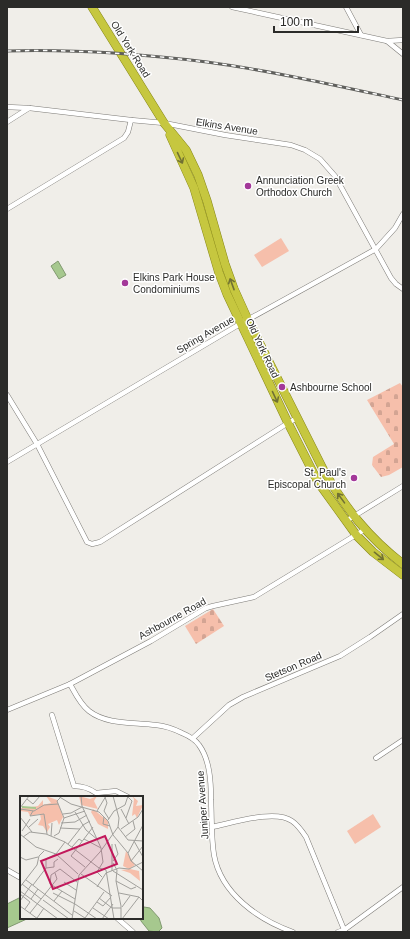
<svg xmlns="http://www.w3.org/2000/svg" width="410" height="939" viewBox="0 0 410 939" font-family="Helvetica,sans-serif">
	<defs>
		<pattern id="cemetery-stones" width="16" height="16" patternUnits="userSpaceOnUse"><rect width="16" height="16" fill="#f6bfab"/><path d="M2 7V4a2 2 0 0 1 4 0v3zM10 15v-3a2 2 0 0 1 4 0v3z" fill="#d3a493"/></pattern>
	</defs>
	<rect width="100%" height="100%" fill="#f0eee9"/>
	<g fill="url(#cemetery-stones)">
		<polygon points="400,383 403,387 403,467 389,475 381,477 372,465 373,457 394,444 367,400"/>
		<polygon points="213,609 224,626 196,644 185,626"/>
	</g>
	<g fill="#f6bfab">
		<polygon points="281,238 289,251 262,267 254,255"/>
		<polygon points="373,814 381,827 355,844 347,831"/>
	</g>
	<g fill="#a6c88e" stroke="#819970">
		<polygon points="58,261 66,275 59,279 51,266"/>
		<polygon points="21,897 21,918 29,918 7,928 7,904"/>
		<polygon points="144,907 150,908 159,918 162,928 158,932 149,931 141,921 140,918 142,918 142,910"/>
	</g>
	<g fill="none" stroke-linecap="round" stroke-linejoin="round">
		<defs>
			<g id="minor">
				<polyline points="232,7 387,41 403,54"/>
				<polyline points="346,7 361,35"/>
				<polyline points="387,41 403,40"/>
				<polyline points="7,107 29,108 131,120"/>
				<polyline points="7,122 29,108"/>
				<polyline points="7,209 124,138 128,132 131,120 164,123 225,135 291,145 305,150 320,159 335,176 391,278 396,284 403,289"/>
				<polyline points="7,395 37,444 85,538 87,542 92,544 100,542 288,423 297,418"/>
				<polyline points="7,462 240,324 376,249 395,228 403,214"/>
				<polyline points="346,521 403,486"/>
				<path d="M70,684c5,9 10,20 19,27 18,14 45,11 67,14 9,1 18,4 26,8 7,3 13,6 17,12 11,15 12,37 12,55 1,18 0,37 3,55 7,39 45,65 79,77"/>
				<polyline points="7,710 70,684 151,641 206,608 213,606 254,597 364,530"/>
				<path d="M52,715l22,71c8,0 15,2 22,7l20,-2 12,6"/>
				<polyline points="193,738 229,705 243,697 340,656 370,637 403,614"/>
				<polyline points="376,758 403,740"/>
				<path d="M212,827c20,-4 63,-18 80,-6 6,4 10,10 14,16l39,95"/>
				<polyline points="7,870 21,878"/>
				<polyline points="117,918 133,932"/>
				<polyline points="338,932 344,930 403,887"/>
			</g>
			<g id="trunk">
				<path d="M92,7l72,116 22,27 12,25 9,26 18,63 9,25 14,31 76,151c22,38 45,67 79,93"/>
				<polyline points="170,135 194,188 219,273 227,294 288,423 318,482 357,536 373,552 403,575"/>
			</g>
		</defs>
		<use href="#minor" stroke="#7d7b77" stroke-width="5.5"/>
		<use href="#trunk" stroke="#878718" stroke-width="9"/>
		<use href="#minor" stroke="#fff" stroke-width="4.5"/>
		<use href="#trunk" stroke="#c6c73f" stroke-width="8"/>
		<defs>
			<path id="rail" d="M7,51c66,-2 134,3 200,11 66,9 131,24 196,38"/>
		</defs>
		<use href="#rail" stroke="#60605d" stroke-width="3"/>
		<use href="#rail" stroke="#fff" stroke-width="1.5" stroke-dasharray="4.5" stroke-linecap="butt"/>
	</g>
	<defs><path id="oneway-shaft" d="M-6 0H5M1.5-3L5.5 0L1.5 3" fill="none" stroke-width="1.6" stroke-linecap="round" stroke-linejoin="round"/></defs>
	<g stroke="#717133">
		<use href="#oneway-shaft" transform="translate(180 158) rotate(65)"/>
		<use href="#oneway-shaft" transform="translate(232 284) rotate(-110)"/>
		<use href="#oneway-shaft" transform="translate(275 397) rotate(65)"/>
		<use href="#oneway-shaft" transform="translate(341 498) rotate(-126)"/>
		<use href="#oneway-shaft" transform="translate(379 556) rotate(39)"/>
	</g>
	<g fill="#a33899" stroke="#fff" stroke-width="1.5">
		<circle cx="248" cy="186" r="4"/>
		<circle cx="125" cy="283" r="4"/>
		<circle cx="282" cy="387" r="4"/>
		<circle cx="354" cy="478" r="4"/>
	</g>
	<g text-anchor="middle" stroke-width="3" stroke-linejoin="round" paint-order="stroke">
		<g font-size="10" fill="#2b2b29" stroke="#fff">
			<text transform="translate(131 49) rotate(58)" y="4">Old York Road</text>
			<text transform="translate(227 126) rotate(9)" y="4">Elkins Avenue</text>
			<text transform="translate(205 334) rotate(-30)" y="4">Spring Avenue</text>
			<text transform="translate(263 348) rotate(65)" y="4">Old York Road</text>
			<text transform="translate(172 618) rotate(-29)" y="4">Ashbourne Road</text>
			<text transform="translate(293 666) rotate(-23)" y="4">Stetson Road</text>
			<text transform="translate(202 805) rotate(-94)" y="4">Juniper Avenue</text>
		</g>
		<g font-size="10" fill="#2b2b29" stroke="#fff" text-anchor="start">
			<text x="256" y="184">Annunciation Greek<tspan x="256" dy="12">Orthodox Church</tspan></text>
			<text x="133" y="281">Elkins Park House<tspan x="133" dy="12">Condominiums</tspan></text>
			<text x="290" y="391">Ashbourne School</text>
			<text x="346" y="476" text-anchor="end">St. Paul's<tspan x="346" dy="12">Episcopal Church</tspan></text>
		</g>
	</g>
	<g transform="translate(20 796)">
		<rect width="123" height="123" fill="#f0eee9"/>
		<path d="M73,13l15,12v8l-10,-5 -7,-12zM106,55l9,14 -6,4 -6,-3z" fill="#f6bfab"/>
		<path d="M26,0l11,4 6,17 -4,8 -2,-5 -9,4 2,3 -3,5 -4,-6 -5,-1 3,-6 -1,-5 -10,2 -2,-4 -8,-1 3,-5 2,2 13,-2 5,-6v5l8,-2zM59,0l11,3 7,-3 -3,5 4,8 -17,-4zM112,0l6,5 -2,5 7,-1 -6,13 -2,-4 -3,2 2,-17zM110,73l9,2 1,10 -10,-8 -9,-3z" fill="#f6bfab"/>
		<path fill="none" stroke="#a6c88e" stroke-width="2" d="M2,11l14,1"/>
		<path fill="none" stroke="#a1a09c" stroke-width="1" d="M38,0l13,8 28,8 9,9 5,14M61,0l1,10 19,42M85,1l2,6 -3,8 5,8M7,3l6,5 7,-8M0,12l9,-12M0,13l14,2 10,-6 14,-1M101,13l8,15M13,15l-3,5 14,-2 3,20M77,15l9,-15M55,16l11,18 12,10M43,18l8,-1 11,-6M0,21l12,15M84,21l-1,7 7,2M44,22l21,-7M106,22l6,-17 -4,-4M88,24l6,-9 11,-6 3,-9M41,27l14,-1 12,-7M9,31l9,-8M98,31l10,13 15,1M40,32l20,1M101,33l17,-12 5,-8M2,35l8,-12M0,38l16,13 20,7 22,20M93,39l15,18 3,8 12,10M31,40l1,-13M34,40l5,-3 5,-15 -7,-17 5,-5M3,41l7,-5 16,2 19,8 34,26 7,2 8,49M105,41l10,-8 -2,-8M64,43l17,9 2,14 -6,10 5,5M114,45l9,16M48,48l15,-19 7,-4M52,51l7,-8 3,2M108,57l15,-28M0,61l6,3 12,-3M93,65l5,-7 -3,-10M111,65l12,-15M93,67l4,7 -1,11 5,25v13M65,71l-14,-11 22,-29M26,72v-9l10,-5 9,-12M40,73l-9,6 -1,9 25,15M40,73l17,13M92,75v-27M93,75l30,19M61,78l31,22M6,84l46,35M96,85l15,8 5,-2M44,86l12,8M2,88l19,15M13,89l13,-17 8,-1v-5l4,-3M0,91l17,-22 2,-9 5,-5M77,91l9,-14 13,-5 10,1 14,-7M0,95l38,28M33,97l22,11 22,15M99,97l20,4 4,4M0,98l10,8 -5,7M79,102l13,10h9M11,103l7,-10M23,104l26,19M0,105l12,-17M34,105l8,-10M77,106l6,4 8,-9M0,110l18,13M102,111l8,-11M73,112l16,11M54,115l11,7M10,117l27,-34 -2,-6M17,122l7,-10M65,122l19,-26M52,123l7,-44 21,-23 18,-25 1,-9 -6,-22M82,123l11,-15M102,123l17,-22"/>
		<path fill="#c2185b" fill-opacity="0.15" stroke="#c2185b" stroke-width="2" d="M85,40l12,28 -64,25 -12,-28z"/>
		<rect width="123" height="123" fill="none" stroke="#2b2b29" stroke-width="2"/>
	</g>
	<rect width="410" height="939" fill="none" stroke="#2b2b29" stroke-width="16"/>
	<path d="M274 26v6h84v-6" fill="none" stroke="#2b2b29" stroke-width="2"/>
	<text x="280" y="26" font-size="12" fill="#2b2b29" stroke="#ffffff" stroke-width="3" paint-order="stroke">100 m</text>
</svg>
